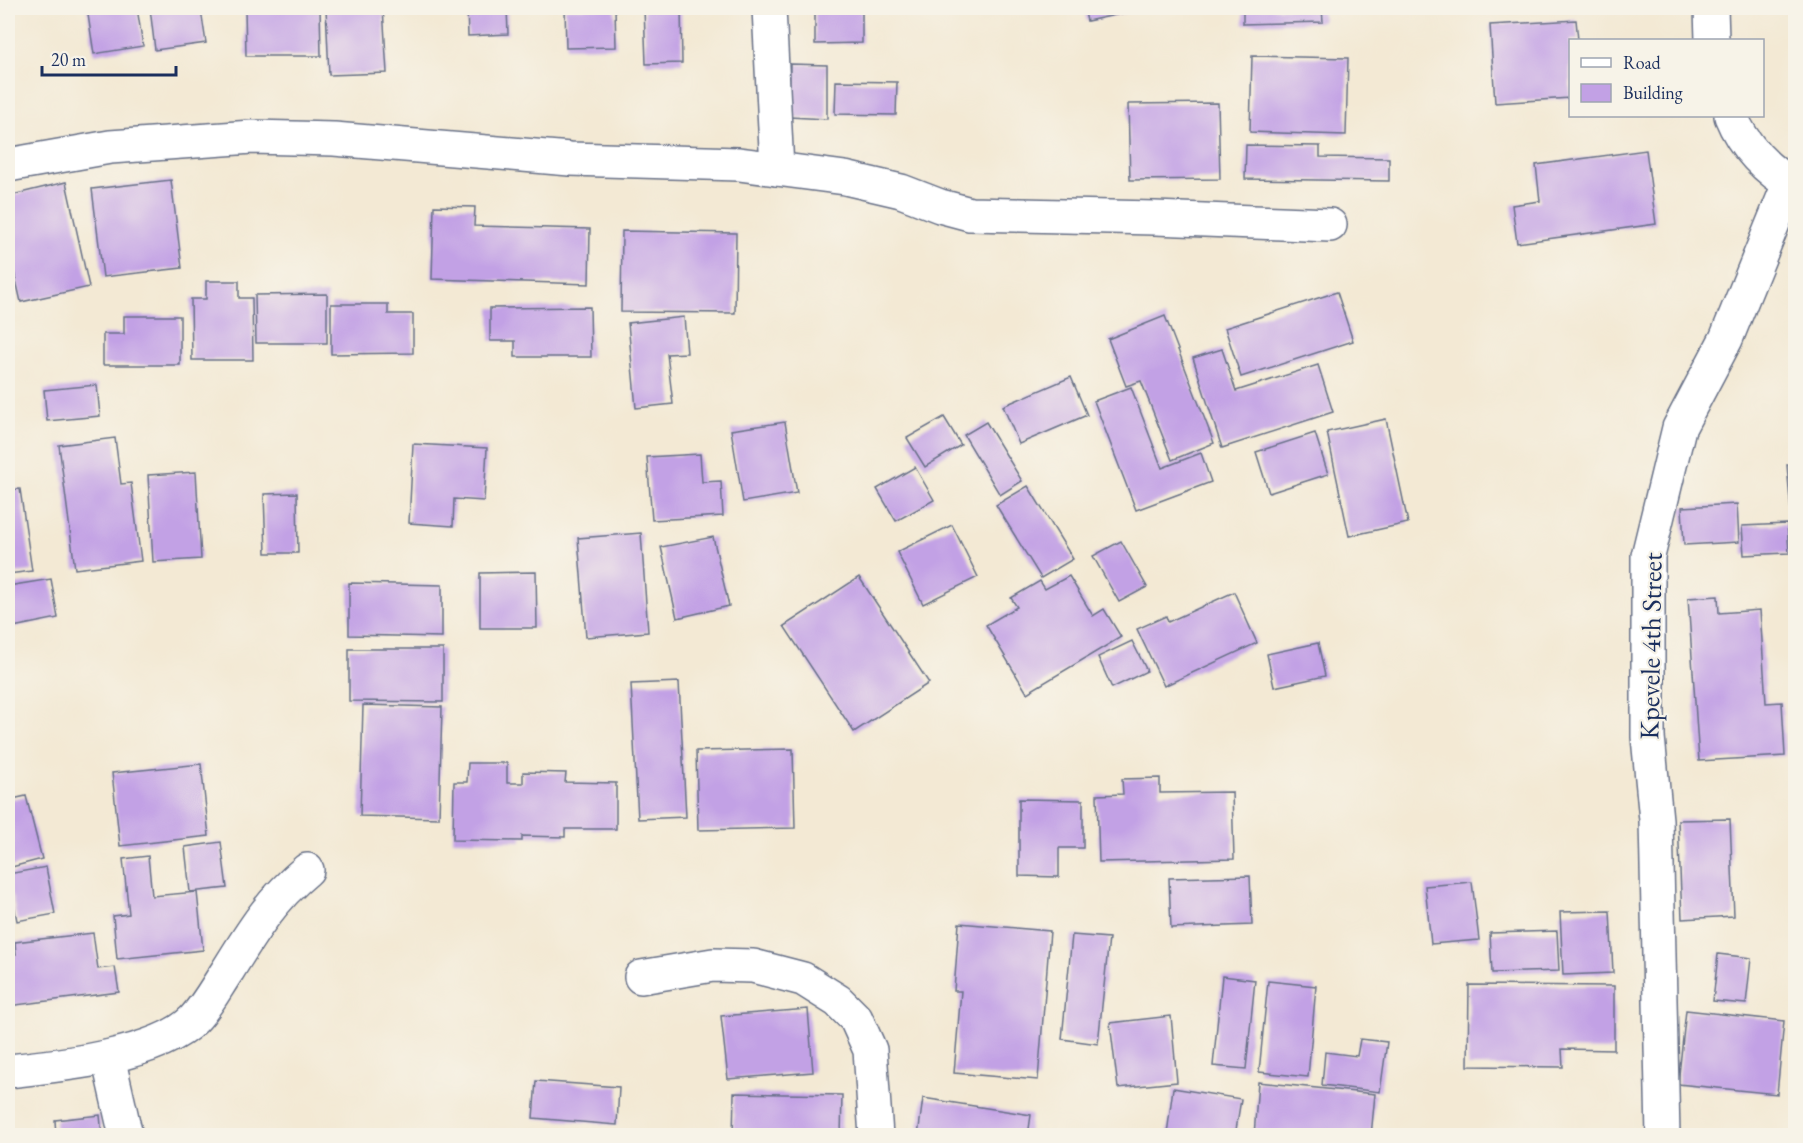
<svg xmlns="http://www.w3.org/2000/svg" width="1803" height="1143" viewBox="0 0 1803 1143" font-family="'EB Garamond',serif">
	<rect width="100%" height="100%" fill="#f7f3e8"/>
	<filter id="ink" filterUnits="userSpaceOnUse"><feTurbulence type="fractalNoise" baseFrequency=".0167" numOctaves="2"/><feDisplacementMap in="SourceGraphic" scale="12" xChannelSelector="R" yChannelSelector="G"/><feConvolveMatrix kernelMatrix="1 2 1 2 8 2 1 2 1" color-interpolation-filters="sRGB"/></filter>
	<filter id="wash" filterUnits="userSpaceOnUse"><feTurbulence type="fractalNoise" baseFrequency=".008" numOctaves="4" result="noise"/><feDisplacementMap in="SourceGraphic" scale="24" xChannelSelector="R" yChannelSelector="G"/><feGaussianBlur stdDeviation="1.35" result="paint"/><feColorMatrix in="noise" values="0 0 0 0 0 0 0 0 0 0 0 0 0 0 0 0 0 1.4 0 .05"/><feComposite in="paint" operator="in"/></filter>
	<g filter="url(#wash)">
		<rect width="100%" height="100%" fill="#f3e9d4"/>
		<g id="blocks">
			<g fill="#c2a1e5">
				<polygon points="87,8 137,8 143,46 94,54"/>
				<polygon points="150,8 190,8 191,12 201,10 206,43 155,50"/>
				<polygon points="245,8 320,8 321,56 246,56"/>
				<polygon points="326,8 383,8 387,73 329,75"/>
				<polygon points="467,8 507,8 508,34 468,36"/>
				<polygon points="565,8 615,8 616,47 566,48"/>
				<polygon points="644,8 681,8 682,63 646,64"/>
				<polygon points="815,8 862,8 862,43 815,44"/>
				<polygon points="1084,8 1148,8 1087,21"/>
				<polygon points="1243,8 1322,8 1323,22 1243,24"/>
				<polygon points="1576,20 1578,40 1570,40 1570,98 1495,103 1490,25"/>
				<polygon points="1252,56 1348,58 1346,135 1250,132"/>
				<polygon points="790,64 827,65 827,119 789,117"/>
				<polygon points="836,81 897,82 896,115 835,114"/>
				<polygon points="1218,103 1220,179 1130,180 1128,104"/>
				<polygon points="1246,145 1320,146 1320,157 1389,158 1389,181 1245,179"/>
				<polygon points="1646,150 1656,224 1517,243 1512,205 1540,201 1536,165"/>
				<polygon points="171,180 182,268 103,277 92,189"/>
				<polygon points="66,182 89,287 21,302 8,245 8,196"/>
				<polygon points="434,206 475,207 474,226 590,229 589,284 432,279"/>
				<polygon points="622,231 736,233 735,313 621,312"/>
				<polygon points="206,281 239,281 239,298 252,298 253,360 192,360 191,299 206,299"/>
				<polygon points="1337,292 1353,341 1241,377 1225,328"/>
				<polygon points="327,294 327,343 256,343 255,295"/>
				<polygon points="331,304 388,304 388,314 413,314 413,353 331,354"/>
				<polygon points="590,307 591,357 515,357 515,341 490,341 490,308"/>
				<polygon points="124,316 180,316 180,365 103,365 103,334 124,334"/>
				<polygon points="1165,316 1214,443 1172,460 1141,381 1126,386 1108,339"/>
				<polygon points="684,317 687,353 667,354 673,404 636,408 628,323"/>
				<polygon points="1222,349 1236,391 1318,365 1333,412 1222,448 1193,358"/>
				<polygon points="1071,377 1087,415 1019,444 1003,406"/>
				<polygon points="97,385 100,416 47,421 44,390"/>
				<polygon points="1131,387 1162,468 1201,453 1211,482 1136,510 1094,401"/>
				<polygon points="944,417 961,445 925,467 907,438"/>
				<polygon points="1386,419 1408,523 1349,536 1327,432"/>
				<polygon points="785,422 797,493 743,502 731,430"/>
				<polygon points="986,422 1022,481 1000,495 964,435"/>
				<polygon points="1315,433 1328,474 1269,493 1256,452"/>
				<polygon points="115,438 121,484 131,483 141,561 75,569 59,445"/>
				<polygon points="413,444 487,448 484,501 454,499 453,526 409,523"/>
				<polygon points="700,454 702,482 721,481 723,516 652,520 647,457"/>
				<polygon points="1796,464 1796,548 1794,548 1787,465"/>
				<polygon points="915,467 934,500 896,521 877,489"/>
				<polygon points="196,472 201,559 153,562 148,475"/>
				<polygon points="1028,486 1073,559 1041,578 996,505"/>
				<polygon points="20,489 32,571 8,574 8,490"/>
				<polygon points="297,493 298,553 266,553 264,494"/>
				<polygon points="1737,504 1739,542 1684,545 1682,507"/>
				<polygon points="1787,524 1789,553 1744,555 1742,526"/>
				<polygon points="952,525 978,577 923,604 897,552"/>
				<polygon points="641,533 648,632 586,637 578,538"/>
				<polygon points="713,537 729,606 677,618 661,547"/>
				<polygon points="1121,541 1147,587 1119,602 1093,556"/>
				<polygon points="536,572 537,628 480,628 480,573"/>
				<polygon points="1069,576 1093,616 1104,609 1121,637 1027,693 986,625 1017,607 1011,598 1040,581 1045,589"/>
				<polygon points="859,577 929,683 854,732 784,626"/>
				<polygon points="51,579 58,618 8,628 8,586"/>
				<polygon points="349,583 442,585 442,637 349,635"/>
				<polygon points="1234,592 1257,643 1164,686 1137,629 1166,616 1168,622"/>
				<polygon points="1718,596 1719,613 1760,610 1766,703 1782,702 1785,756 1699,761 1688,598"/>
				<polygon points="1132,641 1147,671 1112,688 1098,657"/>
				<polygon points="1318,643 1325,676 1274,687 1267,654"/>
				<polygon points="349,649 443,649 443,702 349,701"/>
				<polygon points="679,682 686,817 638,819 631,684"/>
				<polygon points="363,705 442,707 439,818 360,816"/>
				<polygon points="793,749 795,828 698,830 696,751"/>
				<polygon points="468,763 507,763 507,783 523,783 523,772 566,773 565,782 616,783 616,829 565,829 565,837 522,836 522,841 453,840 454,782 467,782"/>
				<polygon points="201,764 209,836 120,846 112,773"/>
				<polygon points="1160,778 1160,793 1232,792 1234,859 1099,862 1097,795 1123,794 1122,779"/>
				<polygon points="26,796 42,859 8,868 8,800"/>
				<polygon points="1019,799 1083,800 1083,848 1059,848 1059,877 1019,876"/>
				<polygon points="1730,819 1734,916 1682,919 1678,820"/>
				<polygon points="221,842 227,888 190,892 185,847"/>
				<polygon points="148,856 152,896 197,892 203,950 117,959 113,916 129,914 123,859"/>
				<polygon points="46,867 55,914 17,921 8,874"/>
				<polygon points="1250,876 1252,925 1171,928 1169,878"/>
				<polygon points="1472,882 1479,940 1431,944 1425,886"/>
				<polygon points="1610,911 1613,973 1563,975 1560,912"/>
				<polygon points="959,923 1050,931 1038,1080 954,1073 961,991 954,991"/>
				<polygon points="1557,931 1559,971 1492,973 1490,933"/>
				<polygon points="93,933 98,969 115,967 119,992 8,1006 8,955 16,954 15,942"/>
				<polygon points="1072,935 1109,938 1098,1044 1062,1039"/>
				<polygon points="1718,954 1751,958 1746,1004 1713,1001"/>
				<polygon points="1222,976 1255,980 1246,1069 1213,1066"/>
				<polygon points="1268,981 1316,986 1308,1077 1259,1072"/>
				<polygon points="1469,985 1614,986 1614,1050 1562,1049 1563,1067 1468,1066"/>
				<polygon points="808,1009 813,1072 728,1079 721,1016"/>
				<polygon points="1686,1010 1784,1021 1777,1094 1678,1084"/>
				<polygon points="1171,1016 1177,1082 1118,1088 1110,1023"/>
				<polygon points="1360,1039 1387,1042 1380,1092 1322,1085 1325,1052 1357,1056"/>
				<polygon points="536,1081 619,1087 617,1125 533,1118"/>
				<polygon points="1258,1082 1375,1094 1371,1136 1254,1136"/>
				<polygon points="1173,1088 1241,1099 1235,1136 1155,1136 1155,1132 1167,1134"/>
				<polygon points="734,1093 842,1095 841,1136 733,1136"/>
				<polygon points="923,1098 1031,1115 1028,1136 918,1136"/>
				<polygon points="100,1115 102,1136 56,1136 55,1120"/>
			</g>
		</g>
	</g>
	<g filter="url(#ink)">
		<use href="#blocks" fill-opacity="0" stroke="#677087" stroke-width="1.5"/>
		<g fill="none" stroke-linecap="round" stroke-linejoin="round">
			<defs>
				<g id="minor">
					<polyline points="769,8 777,169"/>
					<polyline points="1711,8 1712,40"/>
					<path d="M1731,116c12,30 36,55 65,71"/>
					<polyline points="8,165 110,147 252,137 334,139 570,159 739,164 845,178 901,191 940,206 970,214 1155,218 1330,225"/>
					<polyline points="641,977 713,965 753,966 803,979 838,1001 856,1019 870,1050 876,1136"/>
					<polyline points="108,1057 126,1136"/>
					<path d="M8,1071c49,-5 151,-15 186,-52 14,-15 23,-33 34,-49 24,-39 44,-71 79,-100"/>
					<polyline points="1663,1136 1656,820 1648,737 1648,556 1679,428 1726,339 1789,184"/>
				</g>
			</defs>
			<use href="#minor" stroke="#677087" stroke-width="36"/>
			<use href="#minor" stroke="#fff" stroke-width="33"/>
		</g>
	</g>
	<g text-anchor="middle" stroke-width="4.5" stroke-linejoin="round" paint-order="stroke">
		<g font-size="27" fill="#1b2f5e" stroke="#f7f3e8">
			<text transform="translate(1651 646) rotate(-89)" y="9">Kpevele 4th Street</text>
		</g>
	</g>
	<rect width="1803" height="1143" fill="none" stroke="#f7f3e8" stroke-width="30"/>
	<rect x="1569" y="39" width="195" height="78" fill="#f7f3e8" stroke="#9fa5b1" stroke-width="1.5"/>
	<rect x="1581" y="58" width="30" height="9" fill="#ffffff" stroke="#9fa5b1" stroke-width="1.5"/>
	<text x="1623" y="69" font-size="18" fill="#1b2f5e">Road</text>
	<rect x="1581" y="84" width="30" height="18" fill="#c2a1e5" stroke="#9fa5b1" stroke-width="1.5"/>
	<text x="1623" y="99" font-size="18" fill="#1b2f5e">Building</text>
	<path d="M42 66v9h134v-9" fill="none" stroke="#1b2f5e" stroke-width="3"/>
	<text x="51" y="66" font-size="18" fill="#1b2f5e" stroke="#f7f3e8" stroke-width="4.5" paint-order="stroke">20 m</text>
</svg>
